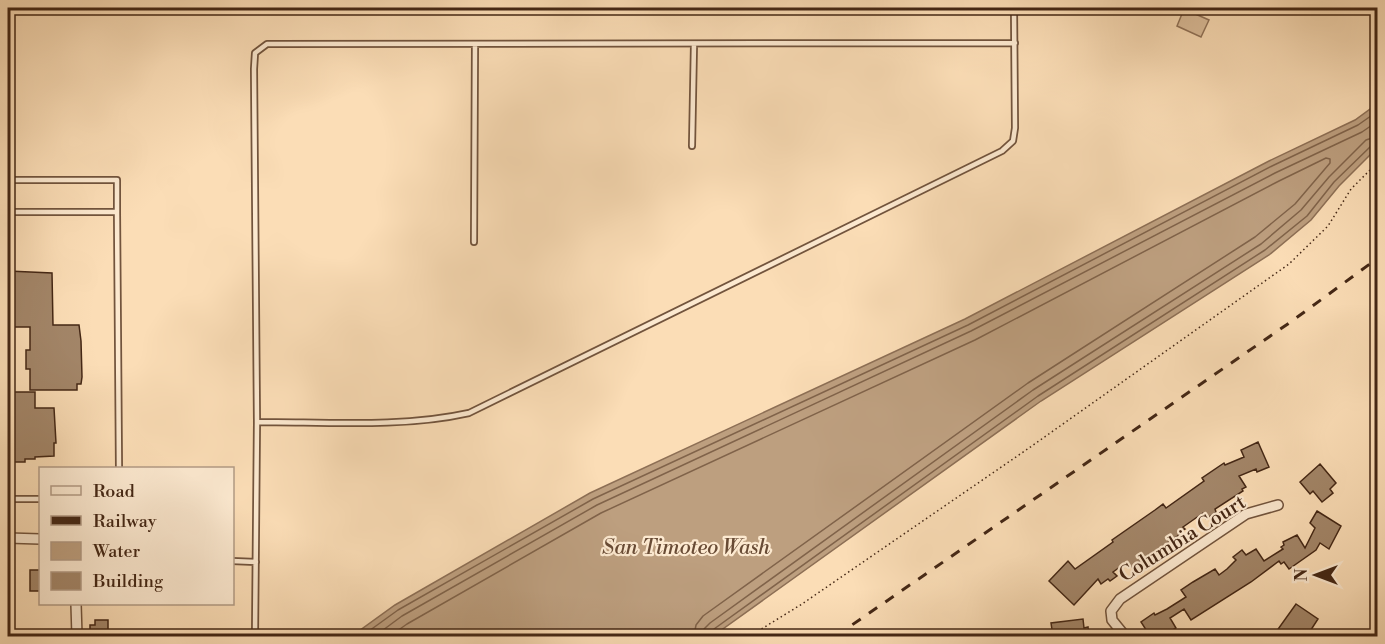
<svg xmlns="http://www.w3.org/2000/svg" width="1385" height="644" font-family="'Libre Bodoni',serif">
<rect width="100%" height="100%" fill="#fbddb6"/>
<filter id="stains"><feTurbulence type="fractalNoise" baseFrequency=".00333" numOctaves="4"/><feColorMatrix values="0 0 0 0 .2 0 0 0 0 .09 0 0 0 0 .02 0 0 0 .5 -.17"/></filter>
<radialGradient id="worn" r=".72"><stop offset=".6" stop-color="#630" stop-opacity="0"/><stop offset="1" stop-color="#630" stop-opacity=".3"/></radialGradient>
<path fill="#dcbe9b" stroke="#907258" stroke-width="1.5" d="M1184 9 1209 20 1201 37 1177 26Z"/>
<path fill="#bd9f7f" stroke="#8d6f55" stroke-width="1.5" d="M1377 104V148L1339 186 1311 220 1269 255 1041 401 713 636H352L395 605 590 493 965 319 1269 161 1355 120Z"/>
<g fill="none" stroke-linecap="round" stroke-linejoin="round">
<path stroke="#80634a" stroke-width="1.5" d="M362 636 398 610 593 499 968 325 1272 166 1358 125 1378 111
M375 636 402 616 597 505 971 331 1275 173 1362 132 1378 121
M390 636 407 624 601 513 975 340 1279 181 1326 158 1330 159V163L1295 204 1255 237 1028 383 703 616 696 625 694 636
M703 636 704 629 710 623 1033 390 1261 244 1301 210 1329 177 1366 140 1378 136
M711 636 714 629 1038 396 1265 250 1307 216 1334 182 1371 146 1378 144"/>
</g>
<path fill="#a38669" stroke="#442715" stroke-width="1.5" d="M8 271 52 273 53 325H79L81 341 82 377 81 384H77V390H30V369H26V350H30V327H8Z
M8 392H35V408H54L56 443H54V456L35 457V459H25V462H8Z
M1258 442 1269 467 1257 472 1256 469 1239 476 1246 487 1242 489 1243 491 1215 509 1216 512 1206 519 1203 513 1183 527 1185 529 1181 531 1182 533 1131 567 1127 562 1113 572 1117 576 1110 581 1108 579 1101 584 1098 579 1074 605 1049 581 1068 561 1075 569 1113 542 1112 540 1155 510 1163 504 1166 508 1204 481 1202 478 1224 463 1225 465 1244 457 1241 450Z
M1320 464 1336 483 1330 489 1333 493 1322 502 1313 491 1310 494 1300 482Z
M1317 511 1341 526 1329 549 1320 543 1316 550 1289 569 1284 562 1281 564 1279 561 1251 582 1191 620 1184 609 1170 618 1176 628 1163 636H1150L1141 622 1154 613 1155 615 1167 609 1186 597 1181 590 1193 582 1215 569 1219 575 1227 569 1236 560 1233 557 1242 550 1246 555 1256 549 1264 561 1283 549 1281 547 1284 545 1283 542 1297 535 1305 548 1315 528 1310 523Z
M30 570H40V591H30Z
M1296 604 1318 619 1307 636H1283L1276 632Z
M1083 619 1084 628 1088 627 1089 636H1053L1051 623Z
M95 620H108V633H90V625H95Z"/>
<g fill="none" stroke-linecap="round" stroke-linejoin="round">
<defs>
<path id="service" d="M692 146 694 44
M8 180H117V212
M8 212H117L119 468
M474 242 475 44
M257 422 254 69 255 53 267 44 1015 43
M8 499H40
M232 561 256 562
M255 635 257 422C326 422 402 428 469 413L1002 151 1013 141 1015 128 1014 8"/>
<path id="minor" d="M8 538 40 539
M76 604 77 636
M1125 636 1112 620 1111 611 1120 599 1246 514 1278 505"/>
</defs>
<use href="#service" stroke="#72543d" stroke-width="8"/>
<use href="#minor" stroke="#72543d" stroke-width="12"/>
<path stroke="#442715" stroke-width="1.5" stroke-dasharray="1.5 3" stroke-linecap="butt" d="M750 636 802 604 1029 448 1289 264 1328 226 1351 189 1378 162"/>
<use href="#service" stroke="#fce9d0" stroke-width="4.5"/>
<use href="#minor" stroke="#fce9d0" stroke-width="9"/>
<path stroke="#442715" stroke-width="3" stroke-dasharray="10 10" stroke-linecap="butt" d="M836 636 1292 321 1378 258"/>
</g>
<g text-anchor="middle" stroke-width="4.5" stroke-linejoin="round" paint-order="stroke">
<g font-size="20" fill="#442715" stroke="#fce9d0">
<text transform="translate(1182 538) rotate(-32)" y="7">Columbia Court</text>
</g>
<g font-size="21" font-style="italic" fill="#684b35" stroke="#fce9d0">
<text x="686" y="554">San Timoteo Wash</text>
</g>
</g>
<rect width="1385" height="644" fill="none" stroke="#fbddb6" stroke-width="30"/>
<rect x="9" y="9" width="1367" height="626" fill="none" stroke="#442715" stroke-width="3"/>
<rect x="15" y="15" width="1355" height="614" fill="none" stroke="#442715" stroke-width="1.5"/>
<rect x="39" y="467" width="195" height="138" fill="#fce9d0" stroke="#b29b85" stroke-width="1.5"/>
<rect x="51" y="486" width="30" height="9" fill="#fce9d0" stroke="#b29b85" stroke-width="1.5"/>
<text x="93" y="497" font-size="18" fill="#442715">Road</text>
<rect x="51" y="516" width="30" height="9" fill="#442715" stroke="#b29b85" stroke-width="1.5"/>
<text x="93" y="527" font-size="18" fill="#442715">Railway</text>
<rect x="51" y="542" width="30" height="18" fill="#bd9f7f" stroke="#b29b85" stroke-width="1.5"/>
<text x="93" y="557" font-size="18" fill="#442715">Water</text>
<rect x="51" y="572" width="30" height="18" fill="#a38669" stroke="#b29b85" stroke-width="1.5"/>
<text x="93" y="587" font-size="18" fill="#442715">Building</text>
<g transform="translate(1316 575) rotate(270)" stroke="#fce9d0" stroke-width="4.5" paint-order="stroke">
<path d="M0-4.5L10 22L0 15L-10 22Z" fill="#442715"/>
<text y="-9" font-size="16" font-weight="bold" text-anchor="middle" fill="#442715">N</text>
</g>
<rect width="100%" height="100%" filter="url(#stains)"/>
<rect width="100%" height="100%" fill="url(#worn)"/>
</svg>
